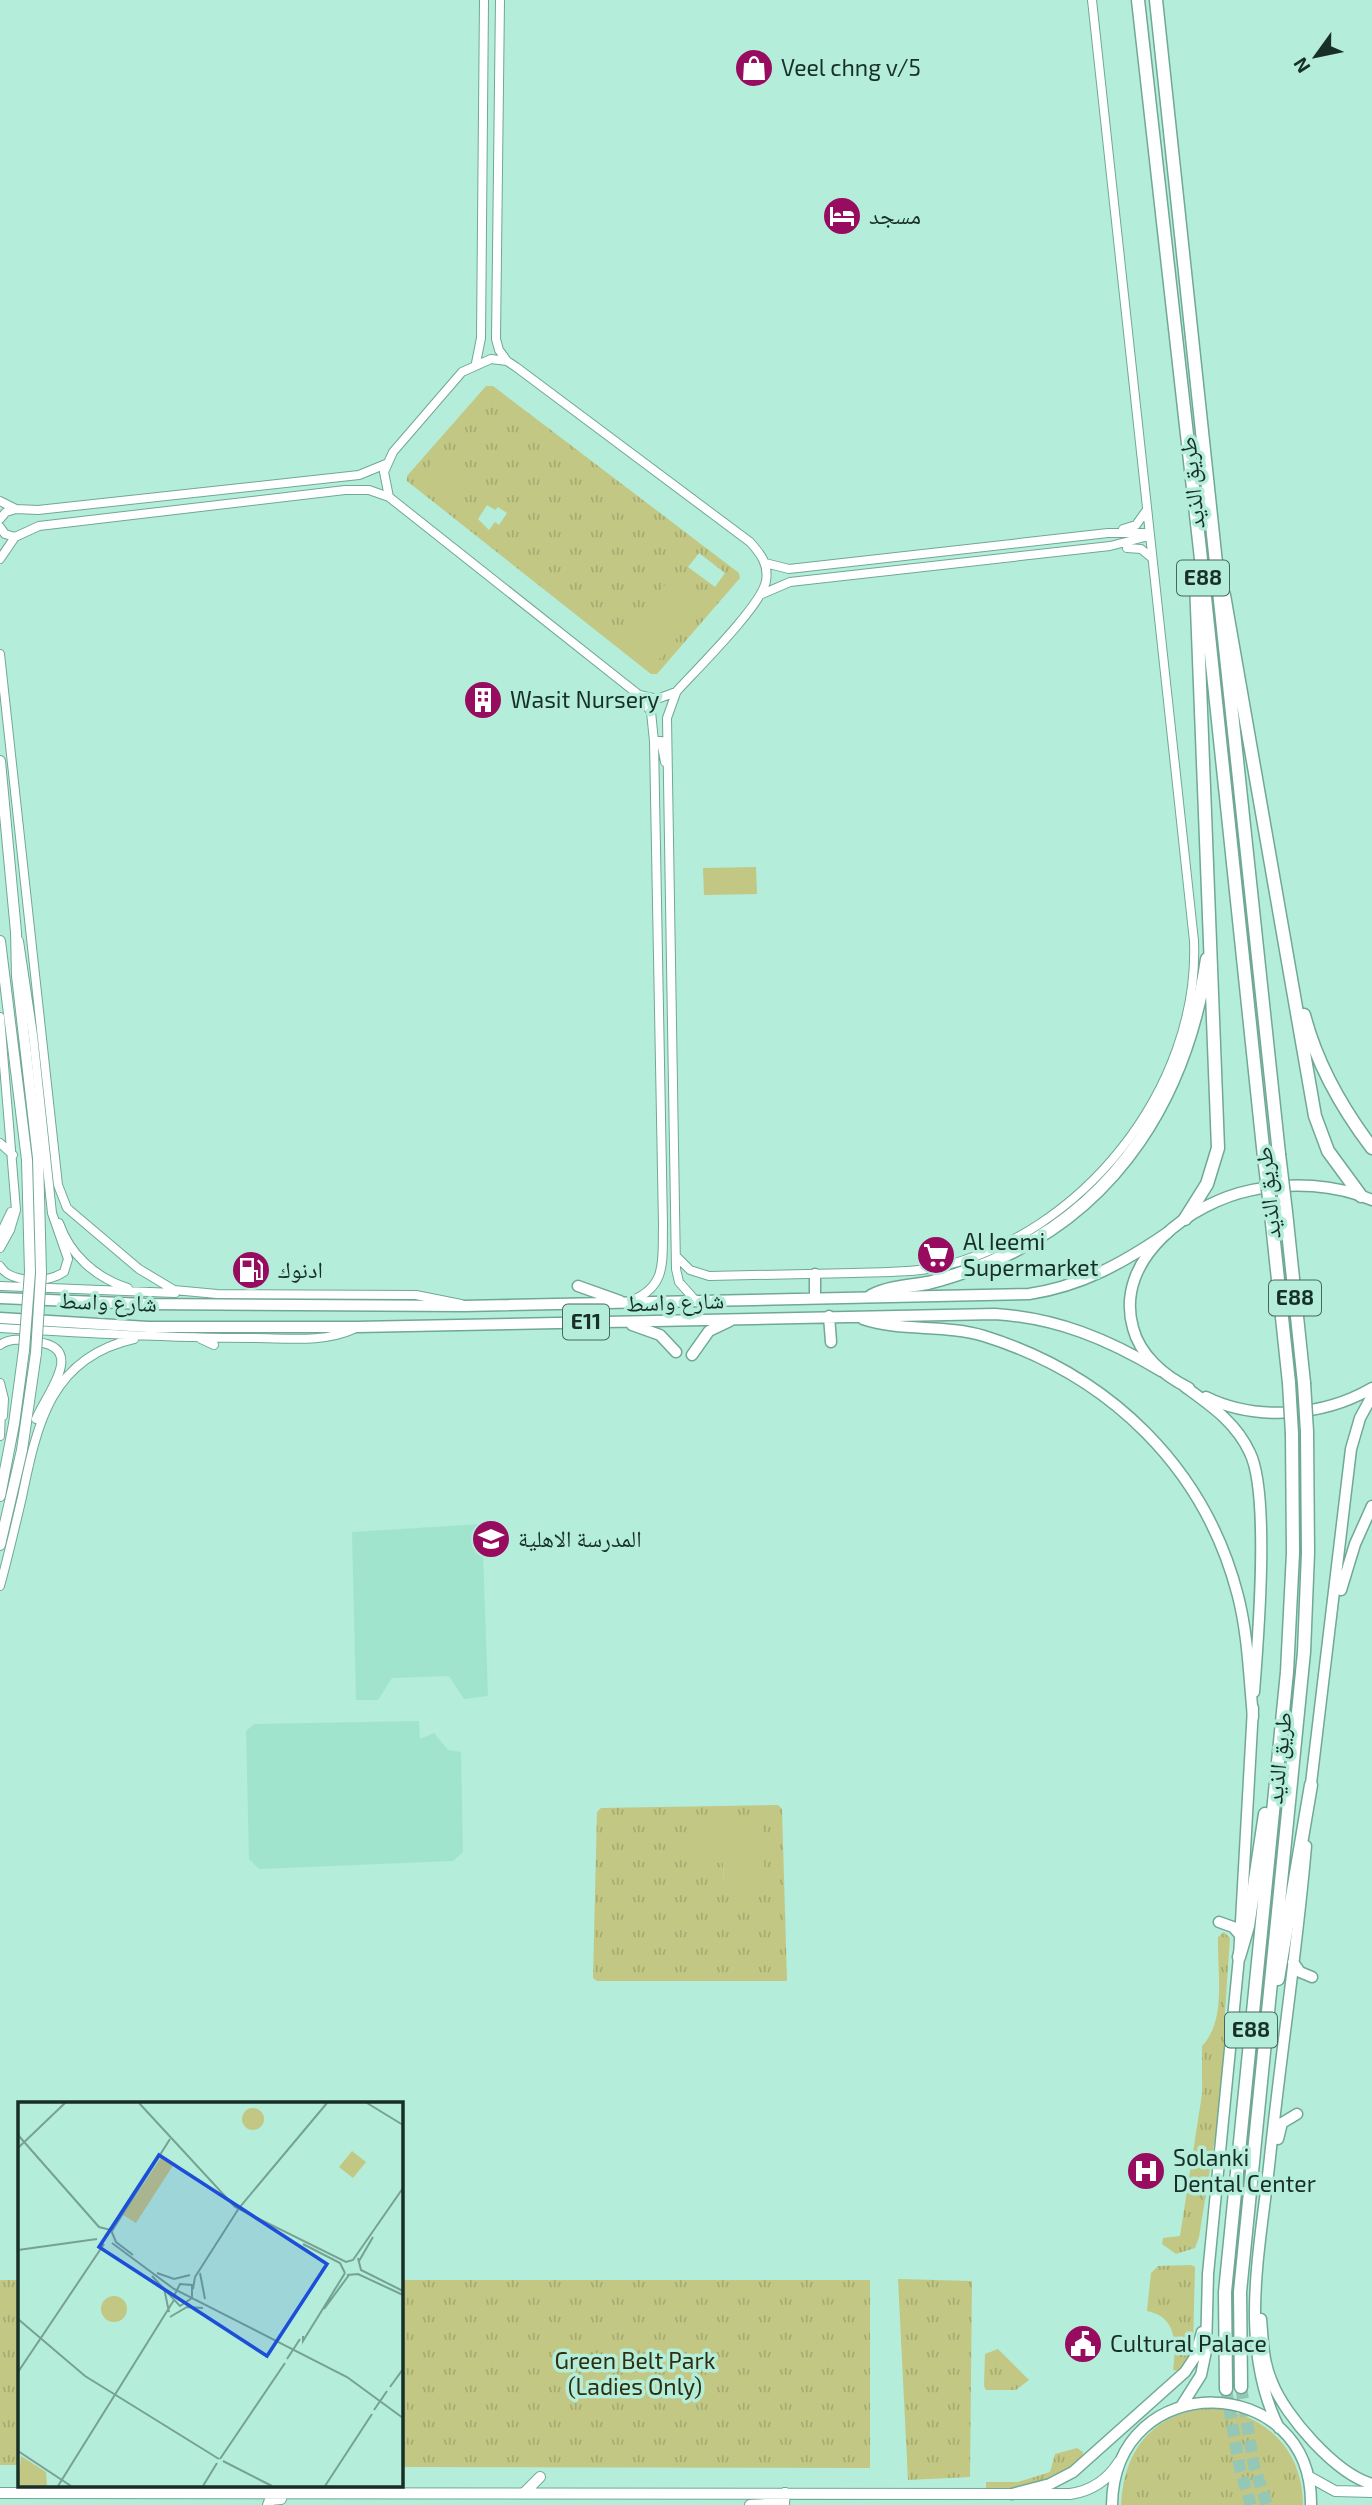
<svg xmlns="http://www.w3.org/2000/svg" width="1372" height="2505" font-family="'Exo 2','Noto Naskh Arabic',sans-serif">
<defs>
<pattern id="grass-tufts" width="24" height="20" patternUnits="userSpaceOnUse" patternTransform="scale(1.75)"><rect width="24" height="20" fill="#c2c783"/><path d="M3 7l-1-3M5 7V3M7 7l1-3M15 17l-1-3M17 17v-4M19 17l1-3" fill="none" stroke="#a6ab71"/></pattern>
</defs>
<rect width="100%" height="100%" fill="#b4edda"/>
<path fill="#a1e4ce" d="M482 1524 488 1696 464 1699 449 1676 392 1678 378 1700H356L352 1532Z
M419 1721 420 1739 434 1733 448 1750 461 1752 463 1852 453 1861 259 1869 249 1859 246 1731 254 1724Z"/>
<path fill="url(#grass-tufts)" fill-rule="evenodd" d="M486 386H493L739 573 740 578 657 674H651L407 481V476ZM487 505 495 510 498 507 507 513 499 525 495 522 489 530 478 519ZM699 553 725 573 715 587 688 567Z
M778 1805 782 1809 787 1981H597L593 1978 597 1812 601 1808ZM723 1862 764 1885H724Z
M1224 1932 1230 1938 1224 2026V2081L1199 2237 1195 2248 1176 2254 1162 2244 1163 2238 1180 2236 1202 2094V2046C1227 2020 1217 1972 1218 1937Z
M1191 2265 1195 2267 1193 2345 1191 2355 1180 2371 1173 2370C1176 2345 1178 2317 1147 2311L1151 2273 1158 2266Z
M898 2279 972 2281 970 2477 908 2480Z
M0 2280H19V2465H0Z
M401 2280H870V2468L401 2467Z
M998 2349 1029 2380 1016 2390H986L984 2386 985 2354Z
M1217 2408C1269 2417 1303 2452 1303 2505H1121C1124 2445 1157 2410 1217 2408Z
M1077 2448 1083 2452 1082 2461C1056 2477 1018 2498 986 2488V2482H1018L1050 2472 1055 2454Z"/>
<path fill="#c2c783" d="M438 455 466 477 449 500 420 478Z
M673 575 706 603 655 664 622 636Z
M756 867 757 894 704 895 703 868Z
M763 1824 765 1885H724L723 1863H696L695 1826Z"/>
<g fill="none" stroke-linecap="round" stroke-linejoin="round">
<path stroke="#95c7b6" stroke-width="12" stroke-dasharray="12 6" stroke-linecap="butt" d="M1241 2387 1254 2466 1267 2505
M1226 2389 1240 2469 1251 2505"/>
<defs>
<path id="tertiary" d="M500 0 496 339 499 350 507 361
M491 359 507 361 516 367 750 542C760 553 769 564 766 581 762 605 696 670 676 692L657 699 639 695 389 497 384 472 393 452 462 372Z
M476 363 481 338 484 0
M0 501 16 509 38 510 359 475 386 464
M0 519 6 512 16 509
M0 527 5 534 15 537
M1123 529 1136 525 1146 511
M1127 548 1141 549 1152 558
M0 559 15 537 39 526 345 490H369L389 497
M765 563 789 569 1108 533H1149
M762 594 790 582 1110 546 1149 536
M0 654 58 1185 67 1208 139 1269 174 1290 217 1294 416 1295 461 1304
M676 693 667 718 676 1269 679 1282 696 1301
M654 741H661L665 762
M0 1017 16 1210 10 1230 0 1248
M0 1143 13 1155
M59 1223C70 1255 96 1278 128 1288
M0 1235 11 1212
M676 1256 690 1270 709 1276C757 1275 805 1274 853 1273 881 1272 910 1273 938 1267 1081 1237 1200 1088 1194 941L1092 0
M0 1266C11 1284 48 1283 64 1272L68 1259 52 1213 33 1035 19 941
M0 1286 175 1293
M633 1300C668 1285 662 1259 663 1225L654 741 651 712 641 698
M0 1328C84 1333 169 1338 253 1338 286 1338 324 1343 354 1329
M201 1339 214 1345
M0 1345C11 1337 25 1340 37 1342 87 1348 46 1394 36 1419
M0 1383 4 1399 3 1416
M0 1436 1 1411
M0 1586C8 1557 15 1527 22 1497 37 1424 51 1357 134 1339"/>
<path id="secondary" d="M0 761 16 932 17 976 38 1158 41 1273
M0 941 27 1160 30 1272
M0 1496 14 1424 24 1350
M0 1545 22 1450 36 1353
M1308 2476 1335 2491 1372 2492
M0 2493 1070 2494C1091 2491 1107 2481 1119 2462
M524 2493 540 2477
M268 2505 270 2500 281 2499
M750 2505 784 2503 785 2493"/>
<path id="primary" d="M1184 1386C1210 1405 1236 1422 1250 1453 1270 1494 1258 1641 1254 1692
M1189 1388C1164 1376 1140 1355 1133 1328 1113 1258 1192 1202 1252 1190 1291 1182 1335 1184 1372 1200
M1206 1397C1257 1422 1324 1416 1372 1388
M1341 1590 1355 1544 1372 1506
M1310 1792 1351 1449 1360 1418 1372 1396
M1219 1922 1233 1927 1240 1935
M1293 1962 1300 1972 1312 1977
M1278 2139 1282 2123 1297 2114
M1261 2319C1263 2341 1263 2362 1272 2382 1285 2416 1336 2474 1372 2484
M1182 2405 1201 2375 1206 2351 1208 2274 1239 1957 1253 1708
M1279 2428C1237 2344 1261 2246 1270 2157 1281 2053 1297 1950 1306 1846
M1012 2494 1050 2484 1073 2472 1185 2372 1195 2357 1202 2332
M1112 2505C1114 2366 1313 2371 1311 2505"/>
<path id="trunk" d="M815 1274V1297
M578 1286 620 1301
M0 1298 145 1304 464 1306 1029 1294C1082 1286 1123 1263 1167 1233
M829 1316 831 1342
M0 1318 148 1327H357L995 1314C1057 1318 1108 1339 1161 1371
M863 1319C901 1332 945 1324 984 1336 1109 1375 1205 1467 1238 1596 1248 1635 1249 1676 1253 1717
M632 1325 660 1335 676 1352
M692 1355 709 1331 730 1321"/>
<path id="motorway" d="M1138 0 1200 550 1264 1157
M1156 0 1279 1154
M1224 595 1315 1116 1328 1151 1361 1196
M1304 1015C1317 1065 1341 1107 1372 1148
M1286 1212 1304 1383
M1271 1214 1289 1383
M1185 1219 1207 1184 1218 1148 1196 582
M871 1296C889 1287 909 1286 928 1283 948 1278 968 1271 988 1263 1119 1209 1187 1094 1207 959
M1239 1957 1248 1926 1265 1814
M1278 1979 1311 1785
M1241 2387 1240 2292 1304 1652 1308 1553 1307 1432
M1226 2389 1225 2292 1287 1672 1293 1553 1292 1434"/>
</defs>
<use href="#tertiary" stroke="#70a896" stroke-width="10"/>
<use href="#secondary" stroke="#70a896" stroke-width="12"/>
<use href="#primary" stroke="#70a896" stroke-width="13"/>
<use href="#trunk" stroke="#70a896" stroke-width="13"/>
<use href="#motorway" stroke="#70a896" stroke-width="15"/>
<use href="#tertiary" stroke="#fff" stroke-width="8"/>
<use href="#secondary" stroke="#fff" stroke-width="10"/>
<use href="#primary" stroke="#fff" stroke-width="10"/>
<use href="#trunk" stroke="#fff" stroke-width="10"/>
<use href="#motorway" stroke="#fff" stroke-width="12"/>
<defs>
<path id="secondary-bridge" d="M24 1350 30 1272
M36 1353 41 1273"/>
<path id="motorway-bridge" d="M1279 1154 1286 1212
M1264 1157 1271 1214
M1289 1383 1292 1434
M1304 1383 1307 1432"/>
</defs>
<use href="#secondary-bridge" stroke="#70a896" stroke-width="12" stroke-linecap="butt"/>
<use href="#motorway-bridge" stroke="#70a896" stroke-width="15" stroke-linecap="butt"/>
<use href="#secondary-bridge" stroke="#fff" stroke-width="10"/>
<use href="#motorway-bridge" stroke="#fff" stroke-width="12"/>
</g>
<defs>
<symbol id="shop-disc" viewBox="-11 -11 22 22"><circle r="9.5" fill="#980c60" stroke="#b4edda"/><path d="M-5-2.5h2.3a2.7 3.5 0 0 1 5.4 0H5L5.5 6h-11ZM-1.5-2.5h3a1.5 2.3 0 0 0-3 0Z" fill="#fff"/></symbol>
<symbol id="hotel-disc" viewBox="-11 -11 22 22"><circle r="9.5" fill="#980c60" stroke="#b4edda"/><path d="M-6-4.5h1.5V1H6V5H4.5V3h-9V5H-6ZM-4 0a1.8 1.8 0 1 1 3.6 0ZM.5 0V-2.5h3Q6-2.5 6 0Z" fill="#fff"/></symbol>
<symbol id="building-disc" viewBox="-11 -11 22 22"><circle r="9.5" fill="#980c60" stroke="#b4edda"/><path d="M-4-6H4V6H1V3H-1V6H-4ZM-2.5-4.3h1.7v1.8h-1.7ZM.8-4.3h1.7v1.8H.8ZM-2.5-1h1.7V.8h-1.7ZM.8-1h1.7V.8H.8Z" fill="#fff"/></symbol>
<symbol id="supermarket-disc" viewBox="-11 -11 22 22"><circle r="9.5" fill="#980c60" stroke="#b4edda"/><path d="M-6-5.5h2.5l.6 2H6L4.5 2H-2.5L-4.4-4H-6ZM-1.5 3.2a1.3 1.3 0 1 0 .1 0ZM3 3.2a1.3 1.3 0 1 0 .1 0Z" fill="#fff"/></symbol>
<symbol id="fuel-disc" viewBox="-11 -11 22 22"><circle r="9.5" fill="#980c60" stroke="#b4edda"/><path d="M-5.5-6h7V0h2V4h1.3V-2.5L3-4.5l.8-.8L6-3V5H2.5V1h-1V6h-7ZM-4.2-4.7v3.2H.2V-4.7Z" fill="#fff"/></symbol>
<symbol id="school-disc" viewBox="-11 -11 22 22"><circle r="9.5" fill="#980c60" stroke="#b4edda"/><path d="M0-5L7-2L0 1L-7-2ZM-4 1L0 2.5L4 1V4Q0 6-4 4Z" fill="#fff"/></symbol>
<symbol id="hospital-disc" viewBox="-11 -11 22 22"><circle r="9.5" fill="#980c60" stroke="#b4edda"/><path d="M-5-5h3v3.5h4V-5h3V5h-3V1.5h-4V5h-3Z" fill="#fff"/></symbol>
<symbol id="civic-disc" viewBox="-11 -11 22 22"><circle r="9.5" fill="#980c60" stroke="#b4edda"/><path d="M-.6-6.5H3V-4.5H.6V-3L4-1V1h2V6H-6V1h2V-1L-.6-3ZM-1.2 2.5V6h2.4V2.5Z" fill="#fff"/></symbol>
</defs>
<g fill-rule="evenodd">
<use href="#shop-disc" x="732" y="46" width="44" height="44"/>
<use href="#hotel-disc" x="820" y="194" width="44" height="44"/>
<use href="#building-disc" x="461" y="678" width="44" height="44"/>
<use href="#supermarket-disc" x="914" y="1233" width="44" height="44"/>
<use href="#fuel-disc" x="229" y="1248" width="44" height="44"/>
<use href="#school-disc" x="469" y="1517" width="44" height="44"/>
<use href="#hospital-disc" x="1124" y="2149" width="44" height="44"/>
<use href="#civic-disc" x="1061" y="2322" width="44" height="44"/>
</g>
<g text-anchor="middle" stroke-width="7" stroke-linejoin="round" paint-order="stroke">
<g fill="#b4edda" stroke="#47685d" stroke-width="2">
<rect x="1177" y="560.5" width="52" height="35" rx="5"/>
<rect x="1269" y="1280.5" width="52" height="35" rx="5"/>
<rect x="563" y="1304.5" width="46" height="35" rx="5"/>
<rect x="1225" y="2012.5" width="52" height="35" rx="5"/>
</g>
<g font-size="21" font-weight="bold" fill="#182f28">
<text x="1203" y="585">E88</text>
<text x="1295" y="1305">E88</text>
<text x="586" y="1329">E11</text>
<text x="1251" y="2037">E88</text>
</g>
<g font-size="23" fill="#182f28" stroke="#b4edda" text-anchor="start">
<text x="781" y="76">Veel chng v/5</text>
<text x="869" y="224">مسجد</text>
<text x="510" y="708">Wasit Nursery</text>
<text x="963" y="1250">Al Ieemi<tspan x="963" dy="26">Supermarket</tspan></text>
<text x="278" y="1278">ادنوك</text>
<text x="518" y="1547">المدرسة الاهلية</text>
<text x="1173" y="2166">Solanki<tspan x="1173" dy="26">Dental Center</tspan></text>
<text x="1110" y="2352">Cultural Palace</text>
</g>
<g font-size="23" fill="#182f28" stroke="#b4edda">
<text transform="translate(1192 483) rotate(-96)" y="8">طريق الذيد</text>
<text transform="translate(1268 1193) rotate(-96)" y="8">طريق الذيد</text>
<text transform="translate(108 1302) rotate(2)" y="8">شارع واسط</text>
<text transform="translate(675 1302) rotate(-2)" y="8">شارع واسط</text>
<text transform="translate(1279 1758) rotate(-84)" y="8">طريق الذيد</text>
</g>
<g font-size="23" fill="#2d2f0e" stroke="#b4edda">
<text x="635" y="2369">Green Belt Park<tspan x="635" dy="26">(Ladies Only)</tspan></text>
</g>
</g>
<g transform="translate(18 2102)">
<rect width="385" height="385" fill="#b4edda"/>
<path d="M224 17a11 11 0 1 1 22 0a11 11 0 1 1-22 0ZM334 49 348 60 335 76 321 65ZM144 54 156 62 118 121 105 113Z" fill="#c2c783"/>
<path d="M83 207a13 13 0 1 1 26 0a13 13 0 1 1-26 0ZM3 354 28 370 29 384H0Z" fill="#c2c783"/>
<path fill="none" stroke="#76a193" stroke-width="2" d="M121 1 217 105 328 160 335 158 385 86M349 1 385 23M0 33 81 125 93 128 98 140 115 153M0 46 47 1M94 129 152 37M94 141 156 187 329 275 385 316M285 142 322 161 327 171M0 148 79 137M340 156 343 168 385 189M341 159 355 135M139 171 156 177 172 173M182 171 187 197M329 173 340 172 385 193M134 174 162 204 174 196V183L162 182 156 194M146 186 151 210M175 187 177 175 221 106 309 1M306 207 331 173M152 215 169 205 185 206M0 217 67 274 201 357M285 234V239L327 171M269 257 282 237M0 270 86 142M372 285 385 267M356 308 369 289M0 349 53 384M202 357 267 261M205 359 254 384M40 384 156 198M185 384 199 361M307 384 354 312"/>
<path fill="#1d4ed8" fill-opacity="0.15" stroke="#1d4ed8" stroke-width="3.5" d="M141 53 309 162 249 254 81 145Z"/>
<rect width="385" height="385" fill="none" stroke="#182f28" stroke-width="3.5"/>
</g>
<g transform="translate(1316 56) rotate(237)" stroke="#b4edda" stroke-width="5" paint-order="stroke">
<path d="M0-5L12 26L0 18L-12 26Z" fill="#182f28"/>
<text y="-10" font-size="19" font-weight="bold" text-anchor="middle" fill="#182f28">N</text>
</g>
</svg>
